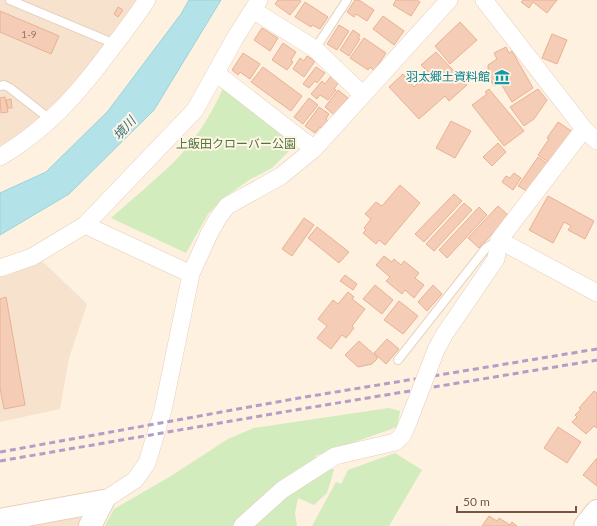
<svg xmlns="http://www.w3.org/2000/svg" width="597" height="526" font-family="Lato,'Noto Sans JP',sans-serif">
<rect width="100%" height="100%" fill="#fef1df"/>
<path fill="#f6e2cd" d="M0 0H136L100 54 58 107 0 149Z
M42 261 87 304 69 358 60 409 0 422V277L9 275Z
M74 515 80 518 83 526H12Z"/>
<path fill="#d2ecbd" d="M224 86 299 141 272 168 249 180 221 200 208 214 186 253 111 218C131 200 153 182 173 163 195 141 212 114 224 86Z
M389 408 400 411 397 427 315 456 334 470 327 493 314 505 298 498 295 513 297 526H105L114 509 171 476 228 439 254 428Z
M395 453 422 470 389 526H312L336 482 341 484 348 470Z"/>
<path fill="#b3e3e8" stroke="#98d3db" d="M189 0H221L154 110 69 194 0 235V193L46 172 108 111 181 14Z"/>
<path fill="#f5ccb5" stroke="#e9b194" d="M278 0H299L301 1 290 15 275 4Z
M355 0H359L374 10 367 21 356 14 354 17 347 12Z
M396 0H417L420 2 411 16 393 5Z
M523 0H557L547 13 533 2 529 8 521 2Z
M305 2 328 17 320 29 312 25 311 27 295 17Z
M118 7 123 10 118 17 114 14Z
M0 11 59 36 51 54 0 32Z
M383 16 404 31 394 45 373 29Z
M460 22 477 40 450 64 435 46Z
M339 25 349 31 337 50 327 44Z
M262 28 278 38 270 51 254 40Z
M353 30 360 35 358 38 360 39 349 56 340 50Z
M552 34 567 40 557 64 542 58Z
M364 38 386 53 374 71 370 67 368 70 350 58Z
M283 43 296 52 291 60 293 62 287 70 272 60Z
M506 47 509 53 512 51 533 88 512 102 500 82 494 86 488 76V65L497 59 494 53Z
M436 52 467 85 449 101 445 96 419 119 389 87 403 74 414 87 429 73 421 65Z
M243 53 260 64 250 79 240 72 238 75 232 70Z
M307 56 315 61 304 77 293 69 300 58 304 61Z
M263 67 302 96 291 111 251 82Z
M316 67 325 73 317 83 315 81 309 88 303 84Z
M331 76 339 82 334 89 336 90 328 100 320 95 317 99 311 94 322 81 325 84Z
M489 89 524 131 504 146 472 105 487 94 485 92Z
M538 89 547 100 534 119 524 126 510 107Z
M338 90 348 98 334 115 325 107Z
M5 97 8 112 1 113 0 98Z
M309 98 318 105 303 124 294 117Z
M11 99 12 108H8L6 100Z
M319 107 329 114 326 119 328 121 322 128 320 127 315 133 305 126Z
M451 121 471 131 455 158 436 148Z
M558 122 573 132 551 164 538 155 549 139 547 138Z
M498 143 506 152 492 166 483 157Z
M538 157 549 165 530 193 518 186Z
M514 173 521 178 513 190 502 182 506 176 510 178Z
M400 185 420 203 385 245 379 240 376 244 363 233 366 230 364 228 371 219 365 214 376 202 382 206Z
M454 194 462 201 424 242 415 234Z
M548 196 594 221 585 239 568 230 571 226 564 222 553 243 529 230Z
M464 203 472 210 434 251 426 244Z
M498 206 509 216 479 248 468 238Z
M479 207 487 215 447 258 439 250Z
M304 218 314 225 292 256 282 249Z
M317 227 349 252 339 263 308 238Z
M384 256 392 262 394 259 401 265 404 261 419 273 415 278 424 285 414 298 405 290 402 294 386 281 390 277 376 265Z
M345 275 357 284 353 290 340 281Z
M375 285 393 300 382 314 363 299Z
M433 285 442 294 427 311 418 302Z
M348 292 354 297 352 299 365 309 352 326 354 328 346 338 342 335 331 349 317 338 327 326 318 319 333 300 338 304Z
M6 297 25 405 4 409 0 388V299Z
M399 301 418 316 403 334 384 320Z
M387 339 399 349 386 364 374 353Z
M359 341 378 358 372 364 358 367 345 355Z
M594 391 597 393V428L594 426 586 434 572 422 577 417 575 415 581 409 579 408Z
M558 427 581 442 567 463 544 448Z
M597 458V486L583 475Z
M489 516 497 521 499 518 510 525 512 522 517 526H482Z"/>
<g fill="none" stroke-linecap="round" stroke-linejoin="round">
<defs>
<path id="lane" d="M10 0 115 44
M315 49 347 0
M0 86 4 85 10 88 51 120
M398 360 486 248 499 240"/>
<path id="street" d="M484 0 584 129 597 141
M253 10 315 49 363 95
M216 73 314 149
M0 157C47 129 77 95 109 52 122 35 135 18 147 0
M85 225 191 274
M499 240 597 293
M0 268 32 257 85 225 195 110 235 38 259 0
M436 350 444 335 496 259 499 240 584 129
M103 501 135 480 147 463 163 410 191 274 209 234 218 218 227 206 281 176 314 149 449 0
M242 526 282 490 335 456 395 442 402 436 409 420"/>
<path id="secondary" d="M0 520 103 501 90 526
M585 526 597 511"/>
</defs>
<use href="#lane" stroke="#e4cebe" stroke-width="10"/>
<use href="#street" stroke="#e4cebe" stroke-width="18"/>
<use href="#secondary" stroke="#eacfba" stroke-width="24"/>
<use href="#lane" stroke="#fff" stroke-width="8"/>
<use href="#street" stroke="#fff" stroke-width="17"/>
<use href="#secondary" stroke="#fff" stroke-width="22"/>
<path stroke="#b39ec7" stroke-width="3" stroke-dasharray="6 4" stroke-linecap="butt" d="M0 452 299 398 597 349
M0 461 301 409 597 360"/>
<defs>
<path id="street-bridge" d="M409 420 436 350"/>
</defs>
<use href="#street-bridge" stroke="#e4cebe" stroke-width="18" stroke-linecap="butt"/>
<use href="#street-bridge" stroke="#fff" stroke-width="17"/>
</g>
<defs>
<symbol id="museum-bare" viewBox="-9 -9 18 18"><path d="M0-6L6-3V-2H-6V-3ZM-5-1h2V3h-2ZM-1-1h2V3h-2ZM3-1h2V3H3ZM-6 4H6V6H-6Z" fill="#0f9aa8" stroke="#fff5e7" stroke-width="2.5" paint-order="stroke"/></symbol>
</defs>
<g fill-rule="evenodd">
<use href="#museum-bare" x="491" y="66" width="22" height="22"/>
</g>
<g text-anchor="middle" stroke-width="4" stroke-linejoin="round" paint-order="stroke">
<g font-size="10" fill="#967361">
<text x="29" y="38">1-9</text>
</g>
<g font-size="12" fill="#0d838f" stroke="#fff5e7" text-anchor="end">
<text x="490" y="81">羽太郷土資料館</text>
</g>
<g font-size="12" fill="#4e773a" stroke="#fff5e7">
<text x="236" y="148">上飯田クローバー公園</text>
</g>
<g font-size="13" font-style="italic" fill="#38747d" stroke="#fff5e7">
<text transform="translate(124 128) rotate(-48)" y="5">境川</text>
</g>
</g>
<path d="M457 506v6h119v-6" fill="none" stroke="#765545" stroke-width="2"/>
<text x="463" y="506" font-size="12" fill="#765545" stroke="#fff5e7" stroke-width="3" paint-order="stroke">50 m</text>
</svg>
